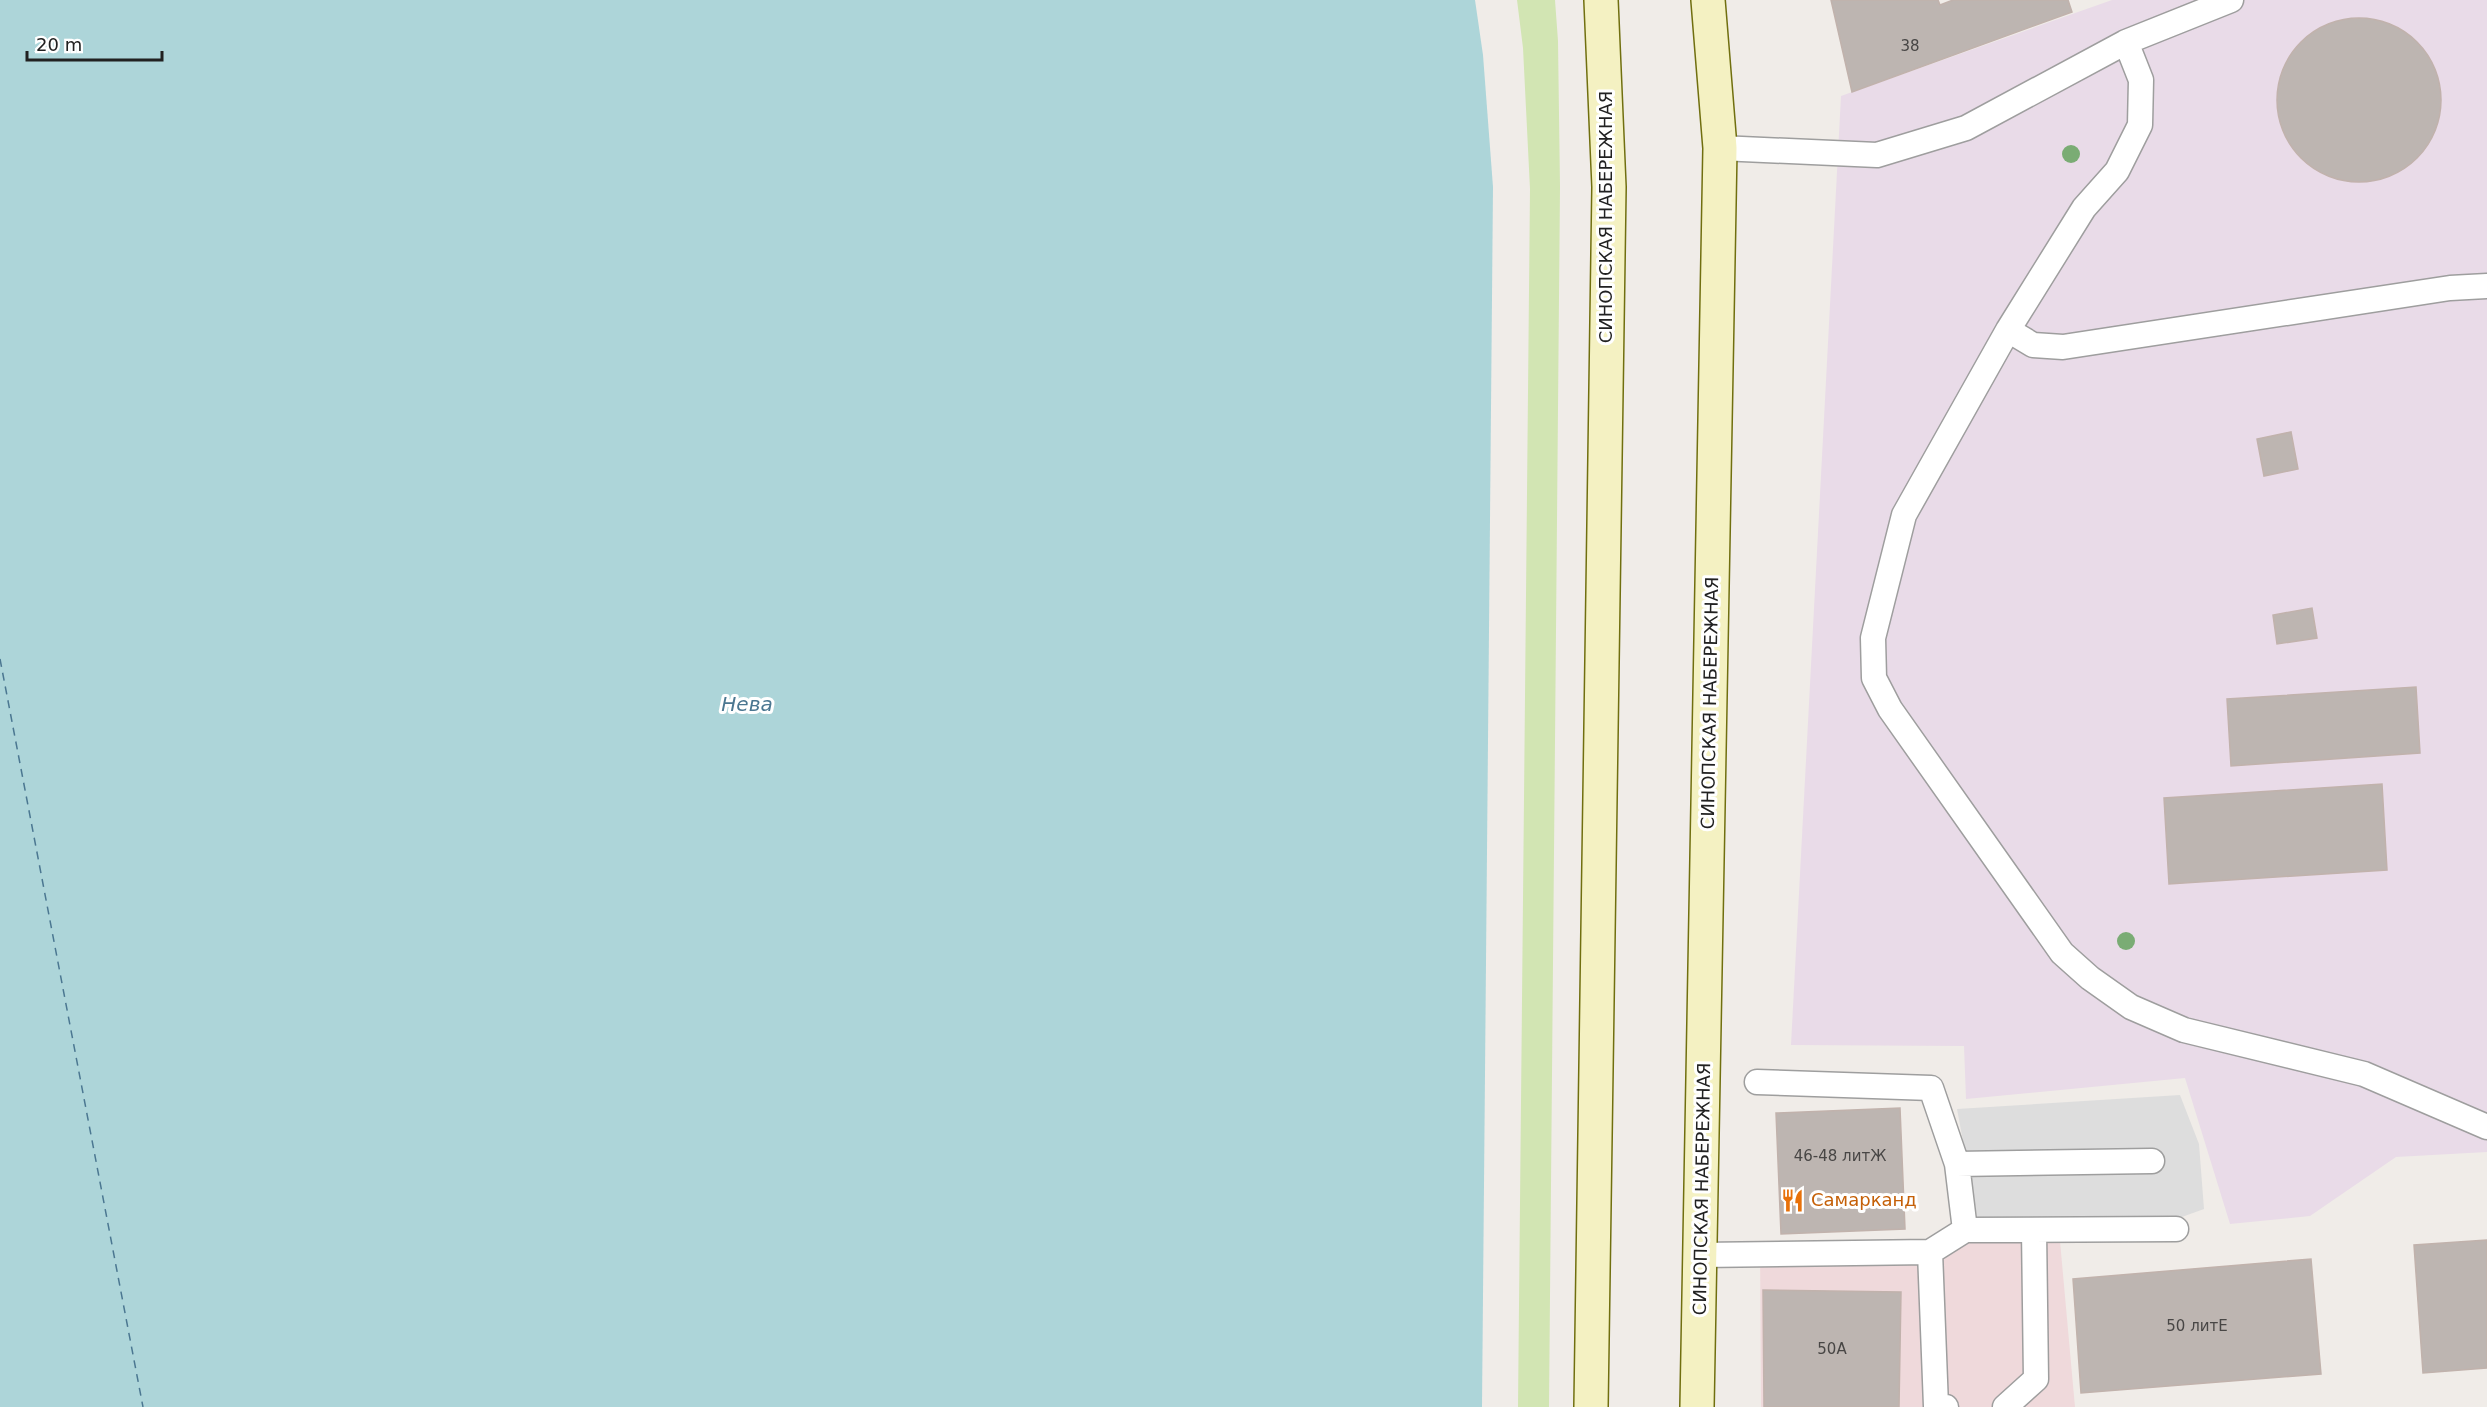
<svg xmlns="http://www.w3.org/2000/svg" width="2487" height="1407" font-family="'DejaVu Sans',sans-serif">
<rect width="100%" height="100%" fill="#f0ece8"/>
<path fill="#efd9db" d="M2060 1241 2075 1407H1761L1760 1244Z"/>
<path fill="#e9dbe8" d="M2112 0H2487V1152L2396 1157 2310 1216 2230 1224 2185 1078 1966 1099 1964 1046 1791 1045 1841 96Z"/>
<path fill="#d2e5b3" d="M1517 0H1555L1558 41 1560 187 1549 1407H1518L1530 189 1523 48Z"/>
<path fill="#ddd" d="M2180 1095 2199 1144 2204 1209 2168 1222 1978 1221 1957 1109Z"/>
<path fill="#add5d9" d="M0 0H1475L1483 55 1493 187 1482 1407H0Z"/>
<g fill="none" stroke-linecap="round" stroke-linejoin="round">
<path stroke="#4b7791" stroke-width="1.5" stroke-dasharray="8 6" stroke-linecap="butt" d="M0 659 143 1407"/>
</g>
<path fill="#bdb5b1" stroke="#c1b2ac" stroke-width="1.5" d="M1831 0H1938L1940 5 1953 0H2068L2072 12 1852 92Z
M2277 100a82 82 0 1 1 164 0a82 82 0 1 1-164 0Z
M2291 432 2298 469 2264 476 2257 439Z
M2312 608 2317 638 2277 644 2273 615Z
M2416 687 2420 753 2231 766 2227 699Z
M2382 784 2387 870 2169 884 2164 798Z
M1900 1108 1905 1229 1781 1234 1776 1113Z
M2487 1240V1368L2423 1373 2414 1245Z
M2311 1259 2321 1374 2081 1393 2073 1279Z
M1763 1290 1901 1292 1899 1407H1764Z"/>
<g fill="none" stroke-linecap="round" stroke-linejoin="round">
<defs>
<path id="lane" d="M2126 42 2141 80 2140 125 2117 171 2084 208 2008 330 1904 515 1873 638 1874 678 1890 709 2062 953 2090 978 2131 1007 2184 1030 2364 1074 2487 1127
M1720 148 1877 155 1966 128 2126 42 2231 0
M2008 330 2033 345 2063 347 2450 288 2487 286
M1757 1082 1931 1088 1957 1164
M1965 1230 2176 1229
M1930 1252 1936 1406 1946 1407
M1701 1255 1930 1252 1965 1230 1957 1164 2152 1161
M2005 1407 2036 1379 2034 1230"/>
<path id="secondary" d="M1591 1407 1609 187 1601 0
M1697 1407 1720 148 1708 0"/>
</defs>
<use href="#lane" stroke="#9e9e9e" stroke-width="27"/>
<use href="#secondary" stroke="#706f0f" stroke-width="36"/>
<use href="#lane" stroke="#fff" stroke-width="24"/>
<use href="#secondary" stroke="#f4f1c2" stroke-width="33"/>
</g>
<g fill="#7aac74">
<circle cx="2071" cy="154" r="9"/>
<circle cx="2126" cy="941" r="9"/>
</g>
<defs>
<symbol id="restaurant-bare" viewBox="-9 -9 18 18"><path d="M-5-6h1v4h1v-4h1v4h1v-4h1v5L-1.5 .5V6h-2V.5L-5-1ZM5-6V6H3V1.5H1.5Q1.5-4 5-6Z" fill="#e8710a" stroke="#fff" stroke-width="2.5" paint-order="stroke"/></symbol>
</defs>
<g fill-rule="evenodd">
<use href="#restaurant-bare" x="1776" y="1184" width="33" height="33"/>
</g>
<g text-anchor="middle" stroke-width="6" stroke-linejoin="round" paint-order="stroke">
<g font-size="15" fill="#484645">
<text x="1910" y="51">38</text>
<text x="1840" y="1161">46-48 литЖ</text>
<text x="2197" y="1331">50 литЕ</text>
<text x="1832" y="1354">50А</text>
</g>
<g font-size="18" fill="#212121" stroke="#fff">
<text transform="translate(1606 217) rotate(-90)" y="6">СИНОПСКАЯ НАБЕРЕЖНАЯ</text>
<text transform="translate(1710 703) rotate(-89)" y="6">СИНОПСКАЯ НАБЕРЕЖНАЯ</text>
<text transform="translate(1702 1189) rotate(-89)" y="6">СИНОПСКАЯ НАБЕРЕЖНАЯ</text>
</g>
<g font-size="18" fill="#c56008" stroke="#fff" text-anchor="start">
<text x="1811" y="1206">Самарканд</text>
</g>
<g font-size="20" font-style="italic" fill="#4b7791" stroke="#fff">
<text x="747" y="711">Нева</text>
</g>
</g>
<path d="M27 51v9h135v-9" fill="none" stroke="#212121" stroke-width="3"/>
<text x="36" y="51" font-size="18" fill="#212121" stroke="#ffffff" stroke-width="4.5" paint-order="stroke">20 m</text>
</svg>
